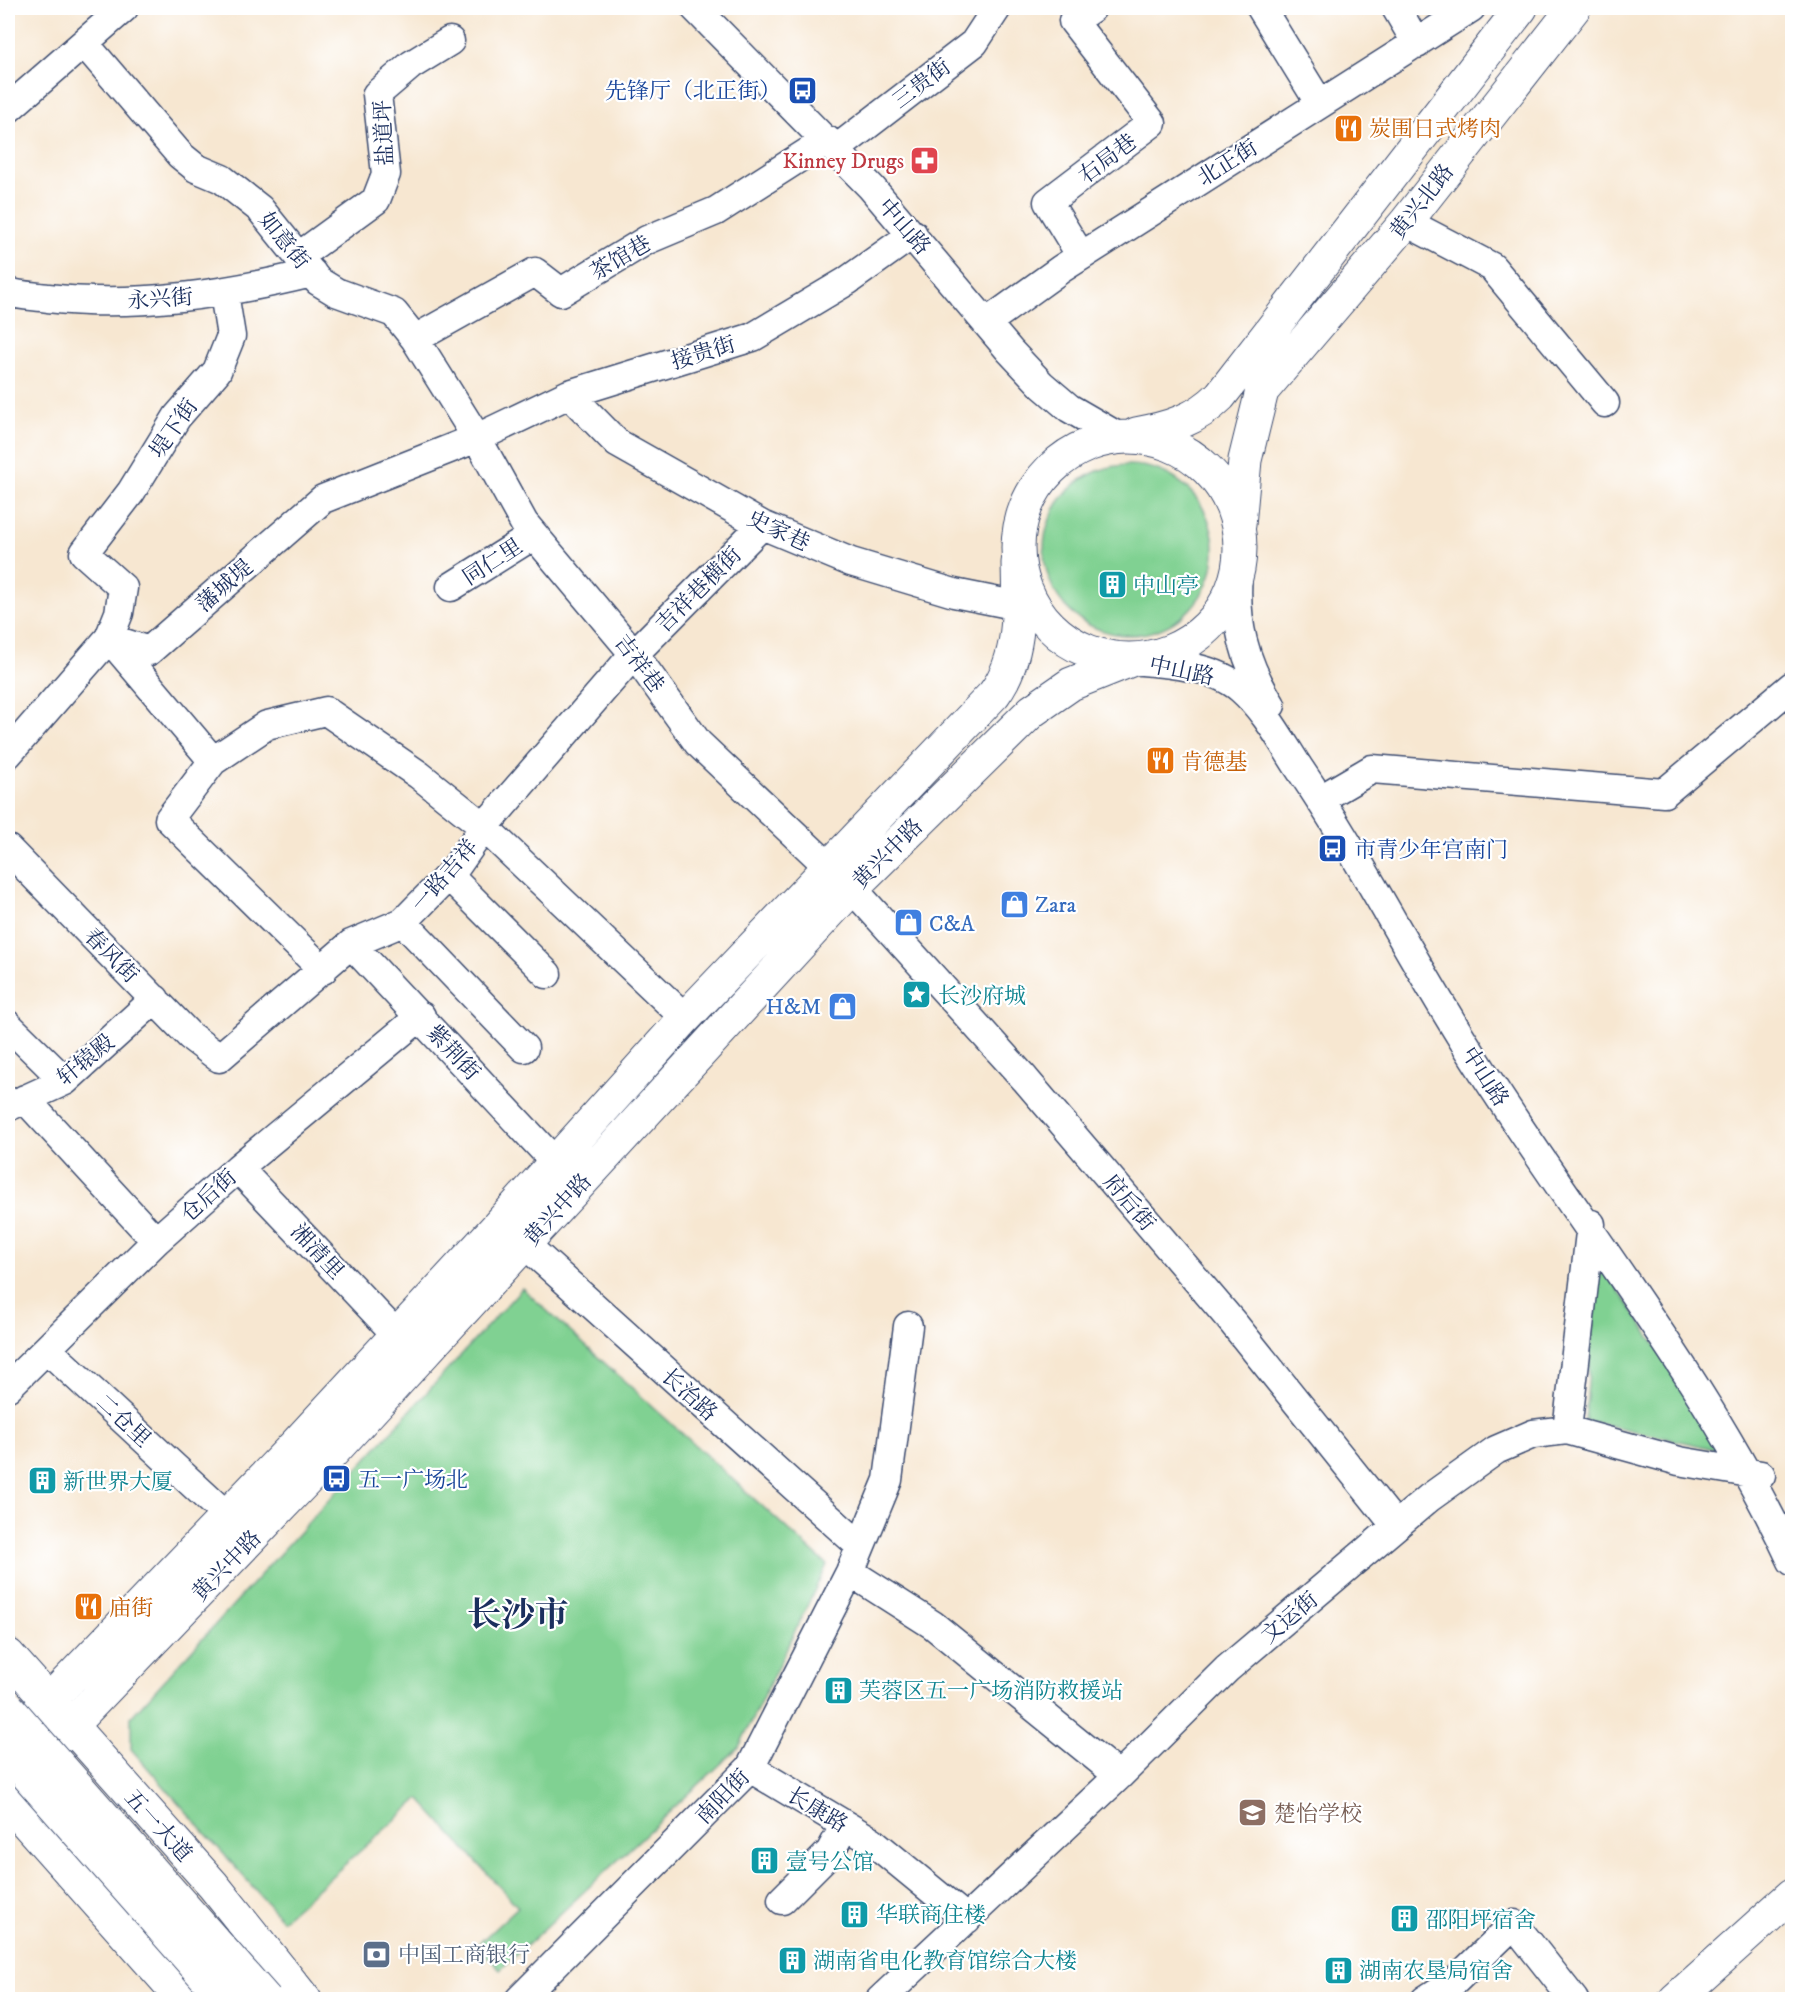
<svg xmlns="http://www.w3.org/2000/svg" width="1800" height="2007" font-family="'IM FELL DW Pica','Noto Serif SC',serif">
<rect width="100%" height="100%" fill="#fff"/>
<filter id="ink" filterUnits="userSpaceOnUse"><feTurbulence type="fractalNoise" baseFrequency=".0167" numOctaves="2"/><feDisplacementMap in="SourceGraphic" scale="12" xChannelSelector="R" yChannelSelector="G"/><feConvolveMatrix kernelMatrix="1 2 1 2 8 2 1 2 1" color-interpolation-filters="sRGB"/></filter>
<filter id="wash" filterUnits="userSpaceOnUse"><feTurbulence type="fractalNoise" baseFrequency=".008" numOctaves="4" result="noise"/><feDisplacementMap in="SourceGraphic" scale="24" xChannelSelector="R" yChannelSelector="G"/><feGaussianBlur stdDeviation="1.35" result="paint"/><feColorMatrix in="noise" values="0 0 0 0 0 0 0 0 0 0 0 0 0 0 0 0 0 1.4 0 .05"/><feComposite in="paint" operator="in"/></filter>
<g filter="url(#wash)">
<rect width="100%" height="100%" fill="#f7e7d1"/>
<path fill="#80d192" stroke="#4e8078" stroke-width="1.5" d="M1044 550a85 85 0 1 1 170 0a85 85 0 1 1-170 0Z
M1598 1260 1728 1452 1585 1420Z
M522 1288 827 1565 739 1747 500 1970 477 1945 518 1907 419 1799 282 1920 131 1749V1717Z"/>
</g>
<g filter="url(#ink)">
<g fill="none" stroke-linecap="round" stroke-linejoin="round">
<defs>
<path id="minor" d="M695 8 871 187 1010 351 1042 385 1069 408 1119 437
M1261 8 1320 104
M1396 8 1417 44
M84 43 180 155 196 168 222 179 260 209 318 281 336 292 394 313 415 339 477 438 524 523 634 654 698 743 829 867
M8 109 124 8
M835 150 974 43 997 8
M1406 222 1492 267 1605 403
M299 256 376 200 386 174 377 94 411 65 450 41
M1081 256 1048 202 1152 123 1073 21 1092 8
M8 292C20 296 35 296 48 298 136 308 226 294 312 273
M224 293 231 336 217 371 177 417 131 492 84 553 123 588 119 613 109 638 213 761 267 725 326 711 419 775 484 827 685 1018
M986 323 1061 269 1471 8
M415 339 535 272 561 292 647 240 716 211 827 140
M569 394 617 443 762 525 851 562 954 593 1019 606
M1238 572C1234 622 1244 662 1271 705
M451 587 534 535
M1131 660C1166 663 1213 665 1241 689 1265 710 1282 742 1299 768 1364 863 1415 967 1478 1064 1583 1229 1709 1383 1792 1561
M8 754 109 638 149 651 323 499 477 438 569 394 753 337 847 281 913 234
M213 761 169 819 323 970
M1331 793 1372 769 1664 793 1792 686
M8 849 190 1036 219 1058 351 944 403 922 454 870 484 827 634 654 762 525
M449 876 547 974
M852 888 1025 1079 1234 1324 1396 1526
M403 922 524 1048
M351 944 555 1162
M8 1025 65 1081
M25 1099 156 1241
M8 1107 65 1081 155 999
M238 1168 397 1335
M521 1249 528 1247 859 1545
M47 1349 227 1516
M8 1387 156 1241 238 1168 421 1016
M1567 1430 1679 1461 1761 1475
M850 1572 933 1625 1119 1776
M750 1768 872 1841 967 1919
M782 1900 830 1852 845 1825
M519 2000 750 1768 850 1572 888 1480 908 1326
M880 2000 1119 1776 1227 1669 1429 1498 1496 1450 1533 1434 1567 1430 1591 1224
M1425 2000 1456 1980 1514 1924 1574 2000"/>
<path id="major" d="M1136 434C1169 428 1196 420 1220 396L1521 8
M1018 548a111 111 0 1 1 222 0a111 111 0 1 1-222 0Z
M1239 525 1245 460 1262 391 1406 222 1574 8
M8 1655 213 1885 305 2000
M8 1743 296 1444 497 1227 685 1018 994 694C1022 656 1019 608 1018 563
M8 1791 320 1466 852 888 1032 711 1071 684 1131 660
M8 1802 184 2000
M1675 2000 1792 1895"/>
</defs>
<use href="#minor" stroke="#3c4b6f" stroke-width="31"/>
<use href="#major" stroke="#3c4b6f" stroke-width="35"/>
<use href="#minor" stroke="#fff" stroke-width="28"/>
<use href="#major" stroke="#fff" stroke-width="33"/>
<defs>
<path id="major-bridge" d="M8 1708 266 2000
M8 1753 226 2000"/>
</defs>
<use href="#major-bridge" stroke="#3c4b6f" stroke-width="35" stroke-linecap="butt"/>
<use href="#major-bridge" stroke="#fff" stroke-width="33"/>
</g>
</g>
<defs>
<symbol id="bus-square" viewBox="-11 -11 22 22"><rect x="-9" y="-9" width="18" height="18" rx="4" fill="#1a4fb4" stroke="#fff"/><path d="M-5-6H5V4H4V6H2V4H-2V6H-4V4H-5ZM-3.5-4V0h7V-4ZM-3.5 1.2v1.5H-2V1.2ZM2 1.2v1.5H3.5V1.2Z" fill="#fff"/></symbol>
<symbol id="restaurant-square" viewBox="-11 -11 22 22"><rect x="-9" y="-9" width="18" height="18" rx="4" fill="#e8710a" stroke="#fff"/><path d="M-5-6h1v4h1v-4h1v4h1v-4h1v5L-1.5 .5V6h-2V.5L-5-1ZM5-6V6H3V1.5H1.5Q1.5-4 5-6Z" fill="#fff"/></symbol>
<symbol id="pharmacy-square" viewBox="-11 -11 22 22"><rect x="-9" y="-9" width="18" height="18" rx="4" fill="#e0444e" stroke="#fff"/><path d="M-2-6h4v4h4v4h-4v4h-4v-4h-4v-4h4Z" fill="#fff"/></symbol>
<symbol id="building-square" viewBox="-11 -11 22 22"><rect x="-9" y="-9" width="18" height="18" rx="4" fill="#0f9aa8" stroke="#fff"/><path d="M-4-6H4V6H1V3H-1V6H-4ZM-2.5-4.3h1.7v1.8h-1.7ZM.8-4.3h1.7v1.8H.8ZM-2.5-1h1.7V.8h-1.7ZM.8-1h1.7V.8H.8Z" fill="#fff"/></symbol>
<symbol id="shop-square" viewBox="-11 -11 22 22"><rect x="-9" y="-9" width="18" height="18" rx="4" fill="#3f7fe0" stroke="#fff"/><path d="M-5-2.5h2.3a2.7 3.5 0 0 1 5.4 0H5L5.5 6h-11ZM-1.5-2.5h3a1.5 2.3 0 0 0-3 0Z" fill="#fff"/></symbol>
<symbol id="sight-square" viewBox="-11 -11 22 22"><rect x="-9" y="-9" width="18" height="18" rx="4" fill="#0f9aa8" stroke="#fff"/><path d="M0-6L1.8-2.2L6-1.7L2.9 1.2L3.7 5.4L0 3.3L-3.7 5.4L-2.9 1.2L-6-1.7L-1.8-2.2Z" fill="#fff"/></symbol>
<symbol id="school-square" viewBox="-11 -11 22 22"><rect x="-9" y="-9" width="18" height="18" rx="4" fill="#8d6e63" stroke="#fff"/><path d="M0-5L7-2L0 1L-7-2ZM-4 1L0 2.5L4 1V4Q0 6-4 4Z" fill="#fff"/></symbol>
<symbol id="bank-square" viewBox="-11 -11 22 22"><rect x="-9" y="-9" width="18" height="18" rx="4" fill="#5c6f8a" stroke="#fff"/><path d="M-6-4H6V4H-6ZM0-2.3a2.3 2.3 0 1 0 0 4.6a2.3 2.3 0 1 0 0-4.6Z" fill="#fff"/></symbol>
</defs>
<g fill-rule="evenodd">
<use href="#bus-square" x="786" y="74" width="33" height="33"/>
<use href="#restaurant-square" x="1332" y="112" width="33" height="33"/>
<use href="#pharmacy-square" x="908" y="144" width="33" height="33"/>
<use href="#building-square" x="1096" y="568" width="33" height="33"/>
<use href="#restaurant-square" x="1144" y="744" width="33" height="33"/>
<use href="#bus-square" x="1316" y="832" width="33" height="33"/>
<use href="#shop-square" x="998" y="888" width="33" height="33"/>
<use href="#shop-square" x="892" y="906" width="33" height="33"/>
<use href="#sight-square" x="900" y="978" width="33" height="33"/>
<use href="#shop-square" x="826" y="990" width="33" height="33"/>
<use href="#bus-square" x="320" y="1462" width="33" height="33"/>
<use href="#building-square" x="26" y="1464" width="33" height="33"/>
<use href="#restaurant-square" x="72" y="1590" width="33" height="33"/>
<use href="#building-square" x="822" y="1674" width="33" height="33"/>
<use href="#school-square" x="1236" y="1796" width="33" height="33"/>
<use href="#building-square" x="748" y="1844" width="33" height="33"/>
<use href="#building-square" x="838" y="1898" width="33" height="33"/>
<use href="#building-square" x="1388" y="1902" width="33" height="33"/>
<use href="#bank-square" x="360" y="1938" width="33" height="33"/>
<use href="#building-square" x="776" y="1944" width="33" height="33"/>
<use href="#building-square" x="1322" y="1954" width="33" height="33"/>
</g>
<g text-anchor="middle" stroke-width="4.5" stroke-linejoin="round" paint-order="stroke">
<g font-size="22" fill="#1b2f5e" stroke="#fff">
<text transform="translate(921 83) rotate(-37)" y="8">三贵街</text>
<text transform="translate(383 133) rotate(-93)" y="8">盐道坪</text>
<text transform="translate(1107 158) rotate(-37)" y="8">右局巷</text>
<text transform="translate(1227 162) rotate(-32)" y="8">北正街</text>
<text transform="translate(1421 201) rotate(-52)" y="8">黄兴北路</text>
<text transform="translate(905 226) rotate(49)" y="8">中山路</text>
<text transform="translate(285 240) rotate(51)" y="8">如意街</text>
<text transform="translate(620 257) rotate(-30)" y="8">茶馆巷</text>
<text transform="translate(160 298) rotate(-4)" y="8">永兴街</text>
<text transform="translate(703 352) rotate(-17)" y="8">接贵街</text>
<text transform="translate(173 428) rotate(-55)" y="8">堤下街</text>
<text transform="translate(779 530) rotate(25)" y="8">史家巷</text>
<text transform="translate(492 561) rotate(-33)" y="8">同仁里</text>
<text transform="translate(224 585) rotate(-41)" y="8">藩城堤</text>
<text transform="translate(698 589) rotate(-45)" y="8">吉祥巷横街</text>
<text transform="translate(640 663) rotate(53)" y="8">吉祥巷</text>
<text transform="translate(1182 670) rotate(12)" y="8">中山路</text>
<text transform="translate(887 853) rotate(-45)" y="8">黄兴中路</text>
<text transform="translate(444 875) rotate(-49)" y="8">一路吉祥</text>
<text transform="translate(112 955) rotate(45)" y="8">春风街</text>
<text transform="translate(454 1052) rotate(47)" y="8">紫荆街</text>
<text transform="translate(85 1059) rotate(-39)" y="8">轩辕殿</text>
<text transform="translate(1486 1076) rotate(57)" y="8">中山路</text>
<text transform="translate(208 1195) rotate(-42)" y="8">仓后街</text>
<text transform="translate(1130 1202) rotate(50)" y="8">府后街</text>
<text transform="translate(557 1209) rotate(-48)" y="8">黄兴中路</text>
<text transform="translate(318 1251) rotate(47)" y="8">湘清里</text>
<text transform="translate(690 1394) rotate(42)" y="8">长治路</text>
<text transform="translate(124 1420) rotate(43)" y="8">二仓里</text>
<text transform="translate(226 1565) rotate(-46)" y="8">黄兴中路</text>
<text transform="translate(1289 1617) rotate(-40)" y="8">文运街</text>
<text transform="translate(722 1796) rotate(-46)" y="8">南阳街</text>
<text transform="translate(818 1809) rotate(31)" y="8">长康路</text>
<text transform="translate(159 1825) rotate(48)" y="8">五一大道</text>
</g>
<g font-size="22" fill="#164399" stroke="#fff" text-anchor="start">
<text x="781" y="98" text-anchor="end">先锋厅（北正街）</text>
<text x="1354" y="857">市青少年宫南门</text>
<text x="358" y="1487">五一广场北</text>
</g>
<g font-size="22" fill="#c56008" stroke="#fff" text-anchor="start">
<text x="1369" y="136">炭围日式烤肉</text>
<text x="1181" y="769">肯德基</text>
<text x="109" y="1615">庙街</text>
</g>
<g font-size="22" fill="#be3a42" stroke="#fff" text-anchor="end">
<text x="904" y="168">Kinney Drugs</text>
</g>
<g font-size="22" fill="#0d838f" stroke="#fff" text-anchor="start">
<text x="1133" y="593">中山亭</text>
<text x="938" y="1003">长沙府城</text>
<text x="63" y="1489">新世界大厦</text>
<text x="859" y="1698">芙蓉区五一广场消防救援站</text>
<text x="786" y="1869">壹号公馆</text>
<text x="876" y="1922">华联商住楼</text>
<text x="1426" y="1927">邵阳坪宿舍</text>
<text x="813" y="1968">湖南省电化教育馆综合大楼</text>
<text x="1359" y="1978">湖南农垦局宿舍</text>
</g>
<g font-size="22" fill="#366cbe" stroke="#fff" text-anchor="start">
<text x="1035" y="912">Zara</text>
<text x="929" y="931">C&amp;A</text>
<text x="821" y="1014" text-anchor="end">H&amp;M</text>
</g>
<g font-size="22" fill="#785e54" stroke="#fff" text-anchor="start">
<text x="1274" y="1821">楚怡学校</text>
</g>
<g font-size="22" fill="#4e5e75" stroke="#fff" text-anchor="start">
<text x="398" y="1962">中国工商银行</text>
</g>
<g font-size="34" font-weight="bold" fill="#1b2f5e" stroke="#fff">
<text x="518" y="1626">长沙市</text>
</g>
</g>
<rect width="1800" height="2007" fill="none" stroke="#fff" stroke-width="30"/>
</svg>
